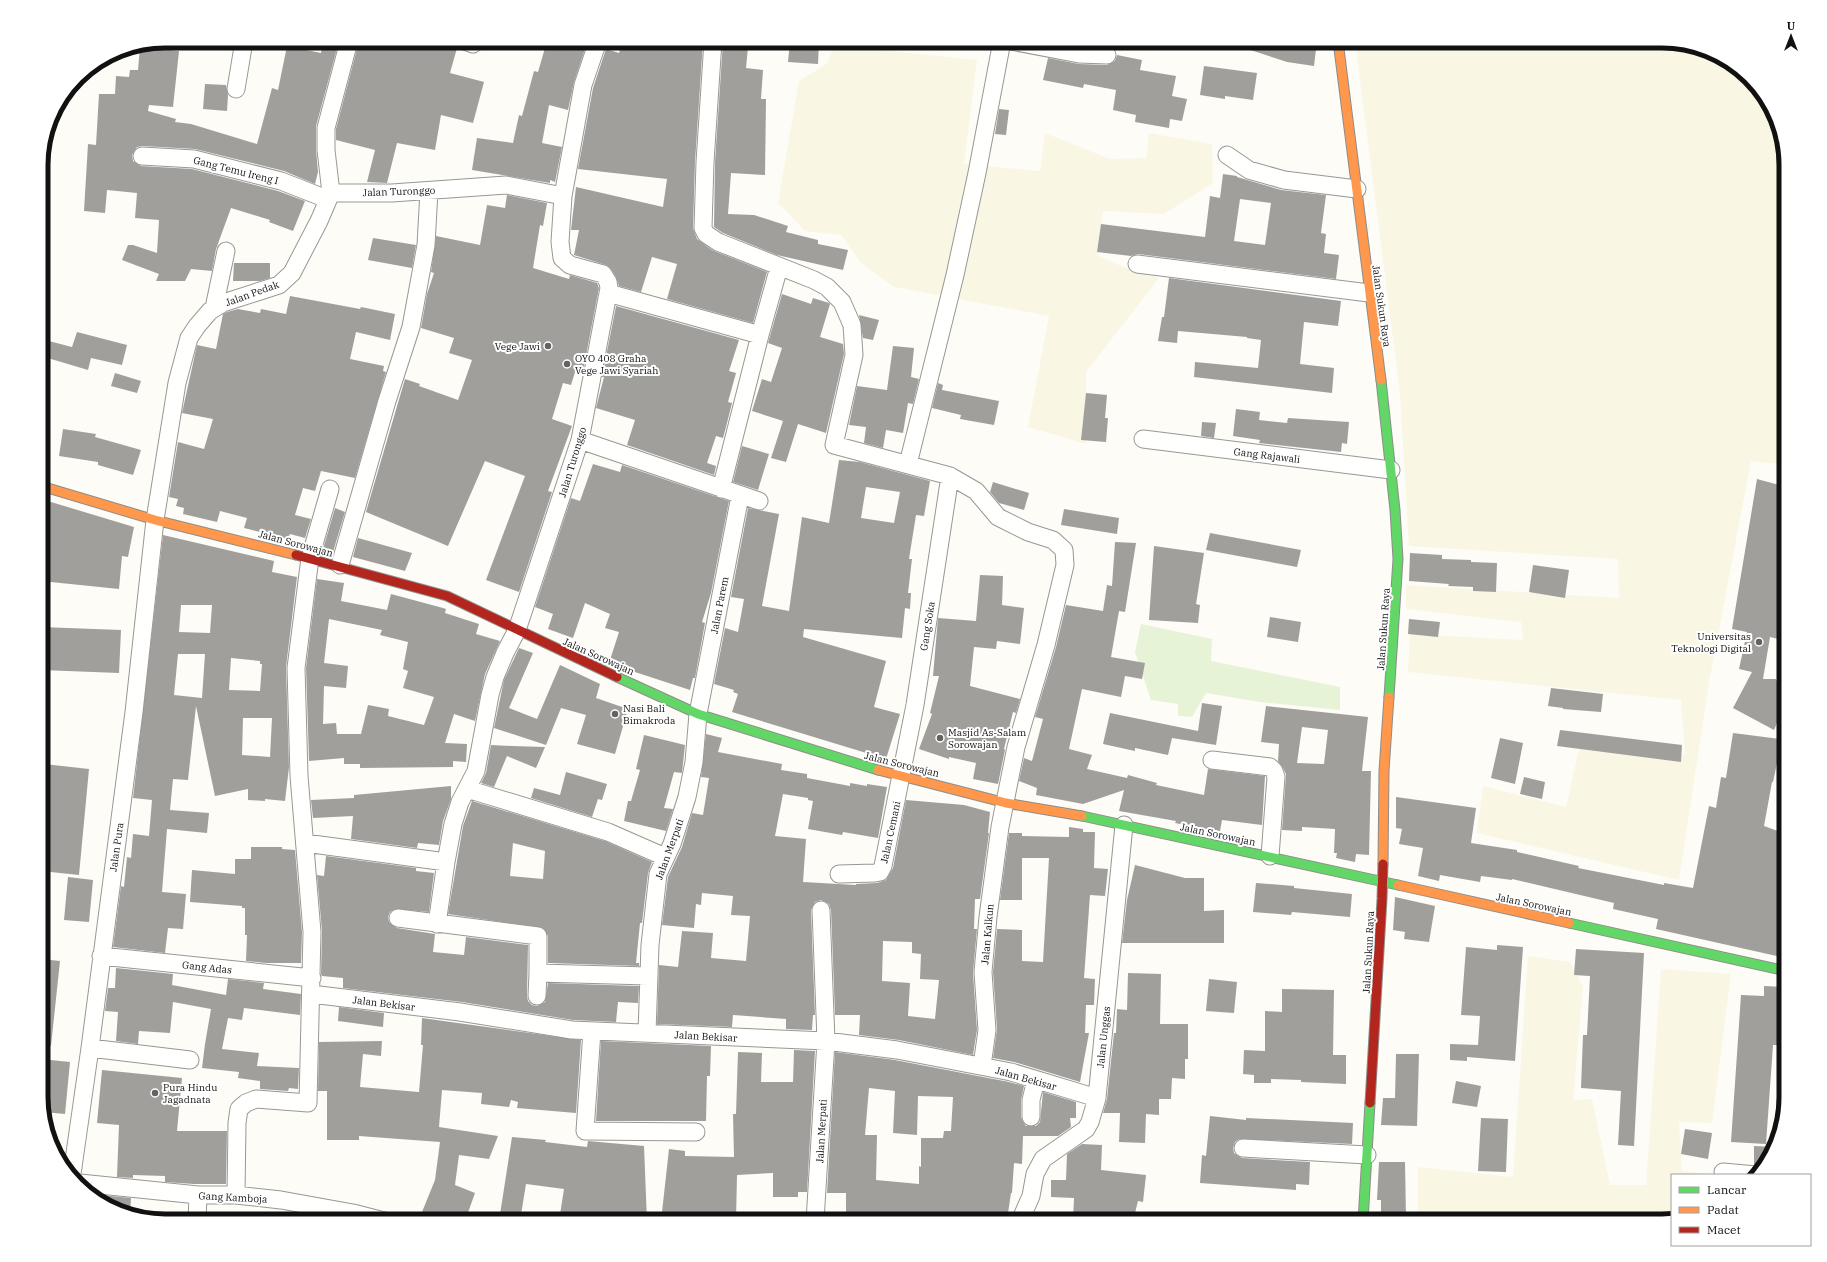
<svg xmlns="http://www.w3.org/2000/svg" width="1827" height="1262" font-family="'IBM Plex Serif',serif">
<rect width="100%" height="100%" fill="#fdfcf7"/>
<path fill="#f9f7e4" d="M1357 41H1662L1702 47 1731 62 1770 103 1786 164V465L1751 461 1709 683 1679 880 1477 833 1483 786 1566 807 1579 749 1685 755 1681 700 1408 672 1410 634 1523 640 1521 622 1406 609V585L1619 598 1618 559 1409 546 1400 393 1357 57Z
M834 45 977 60 964 164 1040 171 1045 133 1110 159 1146 158 1149 133 1212 144 1213 183 1164 214 1103 211 1097 255 1121 266 1159 278 1086 372V444L1028 427 1049 316 894 287 861 263 841 235 805 231 778 203 799 81 828 63Z
M1528 956 1570 962 1583 987 1573 1100 1592 1099 1610 1185H1646L1661 969 1731 974 1712 1123 1679 1122 1682 1171 1710 1175H1672V1218L1663 1221H1408L1418 1216V1167L1513 1177Z"/>
<path fill="#e7f3d7" d="M1141 624 1212 639 1211 661 1340 687V710L1260 702 1206 693 1192 717 1178 716V704L1151 700 1135 652Z"/>
<path fill="#a19f9c" fill-rule="evenodd" d="M323 41H339L316 126V150L318 172 315 184 284 171 195 149 142 146 137 147 132 155 133 161 141 166 192 169 278 191 305 201 293 231 269 222 270 220 231 208 216 249 212 271 191 269 185 281H156L159 274 122 260 128 245H133L157 253 159 220 135 218 137 193 107 190 105 213 84 211 88 144 96 145 99 94H115L116 76 129 77 130 70H138L140 47 179 51 173 107 149 105 148 111 176 119 175 122 191 124 257 144 272 88 278 90 287 46 321 53Z
M359 41H455L457 48 450 73 484 82 473 123 441 115 435 150 397 143 387 183 367 182 375 150 336 140V129Z
M547 41H580L587 43 574 82 568 110 549 105 542 143 562 147 555 182 550 180V183L472 170 477 138 513 143 519 115 522 116 534 71 538 72Z
M623 41H703L695 162 693 228 697 239 712 250 767 272 753 323 667 299 677 264 652 257 641 292 619 286 616 277 611 269 606 265 574 255 579 230H571L576 187 663 207 667 179 578 169 593 88 606 49 619 53Z
M723 41H746V47H748L746 68 763 70 761 99H766L765 175 731 173 728 214 754 215 788 226 786 232 818 240V244L848 250 843 270 777 255 723 233 714 227 715 162Z
M790 41H819L818 64 788 62Z
M1064 41H1115L1114 48 1107 45 1080 44Z
M1232 41H1317L1314 66 1287 62 1232 44Z
M1117 55 1142 60 1140 70 1176 76 1172 96 1187 99 1182 121 1170 119 1169 128 1135 122 1136 115 1113 110 1116 90 1084 84 1083 88 1043 80 1048 58 1079 64 1107 65 1115 61Z
M1204 66 1257 73 1253 100 1225 96V99L1200 95Z
M205 84 226 85 228 95 227 111 203 109Z
M999 109 1009 110 1006 135 995 134Z
M1223 174 1237 176V177L1281 190 1326 195 1321 233 1326 234 1324 253 1339 255 1336 279 1138 254 1131 256 1097 252 1101 224 1205 237 1210 196 1220 198ZM1240 199 1271 203 1265 245 1234 241Z
M507 195 547 203 543 226 540 225 533 268 569 279 570 275 597 283 599 288 583 371 576 369 571 385 563 383 552 419 572 426 548 491 552 492 519 592 486 580 525 476 485 461 448 546 366 512 405 379 420 384 419 386 458 400 472 360 449 353 454 338 421 328 427 294 434 273 431 272 436 236 480 245 487 205 505 208Z
M373 238 416 245 412 268 368 260Z
M234 263H270V278L260 281H233Z
M1169 278 1341 301 1338 326 1304 322 1300 364 1334 368 1332 393 1194 377 1195 362 1258 368 1261 340 1247 338V337L1178 331 1177 343 1158 341 1162 317H1164Z
M782 294 811 304 813 298 829 303 830 304 820 337 843 344 844 354 826 433 798 424 786 462 771 458 783 421 752 411 762 379 771 382 782 348 768 343Z
M290 296 360 309 361 307 395 314 390 340 356 332 350 359 384 366 383 371 386 372 355 478 321 471 315 491 303 488 295 515 311 519 305 538 290 534 288 539 244 528 247 518 220 511 217 522 183 514 184 508 176 506 178 499 169 497 178 442 204 449 213 419 182 413 197 345 216 349 223 314 227 312 238 309 260 313 261 309 286 314Z
M616 306 739 340 729 371 736 373 728 402 732 403 726 427 723 438 716 436 707 463 716 466 714 475 627 445 635 420 596 408 604 377H602Z
M859 315 879 320 873 340 863 338Z
M77 332 127 345 122 365 91 358 88 370 41 356V339L72 347Z
M893 346 914 348 911 377 919 379 913 404 908 403 903 433 886 430 883 448 864 443 866 427 849 425 857 386 887 390Z
M115 373 141 381 137 393 111 386Z
M938 383 943 385 942 390 999 401 994 425 960 419 961 415 932 408Z
M1086 393 1107 395 1105 418H1108L1106 442 1081 440Z
M1236 409 1260 412 1259 420 1287 423 1288 418 1349 422 1347 444 1342 443 1341 452 1259 443 1260 440 1233 436Z
M1202 422 1216 423 1214 438 1201 436Z
M63 429 96 434 95 437 141 450 133 475 98 465V462L59 456Z
M742 446 769 454 758 490 733 482Z
M839 460 860 462 930 481 924 516 916 515 909 559H912L908 593H911L910 609 905 608 902 638 804 629 803 637 886 661 874 707 900 714 886 759 732 712 738 694 733 692 734 690 714 684 725 628 738 632 744 599 731 597 748 508 779 514 762 606 789 611 802 517 829 523ZM866 487 900 492 894 523 861 518Z
M593 464 620 472 622 465 729 501 711 593 702 622 705 623 695 678H693L690 690 635 672 610 660 619 632 605 628 610 614 585 603 573 638 548 629 553 614 535 607 571 498 580 501Z
M1757 479 1786 487V641L1770 637 1763 679H1776L1786 702 1774 730 1733 708 1752 672 1739 669 1747 632 1732 629Z
M993 482 1029 493 1024 510 999 503 990 492Z
M41 499 134 527 128 557 122 556 119 589 41 581Z
M335 508 345 512 333 552 323 549Z
M1064 509 1119 518 1117 534 1061 525Z
M1210 533 1301 550 1297 567 1206 550Z
M163 535 274 561 272 572 297 577 286 667 289 767 285 801 265 799V801L248 800V789L215 796 196 706 188 780 173 779 170 810 209 813 207 833 167 829 162 892 186 894 183 929 168 928 165 953 113 947 121 886 124 887 127 857 131 858 133 834 149 836 152 800 133 798ZM181 605H212L210 633 179 632ZM178 654H205L202 698 174 695ZM231 658 260 661V664H262L260 691 229 690ZM243 718H272L270 757 242 755Z
M358 538 412 553 405 571 353 557Z
M1115 542 1136 543 1125 612 1119 611 1111 657 1145 663 1142 679 1125 676 1121 697 1082 689 1069 749 1092 755 1087 769 1127 778 1128 775 1157 783 1156 785 1204 795 1208 769 1265 776 1262 825 1222 820 1220 831 1201 828 1175 823 1176 821 1119 811 1124 790 1083 804 1036 795 1037 788 1019 781 1024 758 1032 761 1043 719 1035 717 1056 647 1066 605 1103 611 1107 585 1112 586Z
M1154 546 1204 553 1196 604 1200 605 1198 623 1149 620Z
M1410 553 1442 555V559L1471 560V562L1497 563 1496 592 1473 591V587L1448 586 1449 584 1409 581Z
M1533 565 1569 570 1565 598 1529 592Z
M980 575 1003 576 1002 605 1024 608 1020 644 997 641 996 649 974 647 970 686 1020 699 1016 713 1013 712 1004 749 1005 750 998 784 973 779 976 763 949 757V759L919 749 932 714 930 713 939 676H933L938 618 976 621Z
M317 579 344 583 341 601 387 610 391 594 443 608 446 609 445 613 479 624 476 634 500 641 485 674 475 721 454 714 445 743 467 744 466 762 453 761V767L360 768V764H344V758L309 761 306 668ZM329 619 382 630 380 635 408 642 403 669 408 671 403 688 434 697 424 725 388 716 389 709 368 705 361 734H337L336 723 323 724 324 686 346 688 348 666 324 663Z
M1270 617 1301 622 1298 642 1267 637Z
M1409 619 1440 622 1438 637 1408 634Z
M41 627 121 630 119 673 41 670Z
M519 648 533 653 509 708 537 719 560 665 600 684 596 698 628 709 615 754 577 744 586 715 561 708 546 745 494 728 504 680Z
M1551 688 1603 694 1601 712 1563 709V708L1548 706Z
M1202 703 1222 706 1216 745 1172 738 1168 755 1135 748V751L1103 744 1110 713 1198 731Z
M1266 706 1368 717 1362 771H1371L1369 855 1356 854 1355 862 1336 858 1337 853H1334L1335 829 1302 827V831L1282 830 1286 774 1283 768 1278 761 1279 744 1261 742ZM1302 727 1328 730 1324 764 1297 763Z
M1560 730 1682 745 1681 762 1557 746Z
M1733 733 1781 739 1777 763 1773 782H1772L1764 826 1786 834V920L1781 943 1786 948V958L1656 929 1658 919 1613 909 1614 903 1512 879V880L1481 876 1480 882 1440 875 1439 881 1418 876 1423 848 1399 844 1402 829 1396 828V797L1476 808 1471 843 1517 850V852L1579 866 1578 868 1664 885V883L1693 888 1709 806 1716 808 1721 777 1726 778Z
M706 734 722 738 718 752 782 764 781 770 807 774V778L850 786V783L867 786V784L887 787 878 838 843 832 842 835 808 829 813 801 808 800V798L783 794 775 836 806 839 803 882 856 885V884L877 883 886 880 893 868 906 800 964 805 990 812 988 833H989L980 899H975L974 929H977L973 973 977 1030 973 1055 899 1040 859 1035 860 1015H835L831 910 829 904 821 900 815 902 811 910 815 1015H813L812 1030 786 1029V1019L733 1015 732 1027 657 1024 659 965 678 967 682 931 713 933 711 958 746 961 750 916 731 915 733 896 702 893 701 905 696 904 694 928 662 925 668 877 682 847 692 813 703 815 709 778 701 777ZM883 941 912 942V953L921 954 920 979 939 980 935 1019 908 1016 910 983 882 981Z
M644 735 685 745 682 773 674 772 664 808 673 809 666 831 624 821 628 801H631L640 770 636 769Z
M1500 738 1523 743 1515 784 1491 778Z
M491 745 512 746 545 747 536 768 507 756 494 787 481 783 486 773Z
M44 764 89 769 79 875 41 871V793Z
M566 772 607 784 602 800 598 799 592 817 531 798 534 788 560 795Z
M1524 777 1545 782 1542 799 1520 794Z
M451 786V799L443 821 439 845 418 843 417 848 351 839 353 816 313 818 311 800 354 798V795Z
M472 801 605 841 652 862 648 873 642 923H640L636 963H639V966L548 963V936L543 928 448 914 463 826ZM513 843 545 851 543 879 510 876Z
M1069 827 1083 829V832H1095L1094 868 1108 869 1105 896 1090 895 1084 978 1095 979 1094 1005H1086L1085 1033H1089L1080 1082 1014 1062 993 1058 997 1029 993 972 997 929 1022 930V961L1043 962 1049 858H1022V900H1000L1009 833H1022V836L1069 837Z
M251 847H282V849L295 850 302 932 301 963H266L246 961 247 935H245V908H242V906L190 902 192 870 235 874V859H251Z
M326 856 416 868V871L434 873 429 912 395 909 390 912 388 917 389 922 397 928 435 934 433 952 464 955 466 937 528 945 527 996 528 1001 532 1005 537 1006 545 1002 548 983 639 986 638 1003 618 1002 616 1022 573 1020 462 1002 343 988V978L322 976 321 974 322 931 317 875 324 876Z
M1135 865 1185 878H1204V911L1224 910V943H1122L1127 900Z
M68 877 93 880 89 922 64 920Z
M1256 883 1294 886V888L1352 894 1350 917 1292 912 1291 915 1253 912Z
M1395 897 1435 906 1429 942 1404 939 1405 932 1393 930Z
M1497 945 1523 947 1515 1061 1467 1057V1061L1450 1060V1044L1478 1045 1480 1016 1461 1015 1466 947 1497 950Z
M1576 949 1644 953 1634 1146 1618 1145 1621 1091 1581 1088 1583 1035H1587L1590 976 1574 975Z
M41 959 60 961 51 1046 41 1045Z
M116 968 173 974 172 985 226 995 228 979 264 983 263 989 301 994 300 1015 244 1008 242 1020 228 1018 222 1049 259 1053 257 1066 299 1068 298 1089 289 1088 288 1091 260 1089V1081L238 1078 239 1072 202 1068 205 1044 211 1009 173 1002 170 1033 139 1031 138 1044 116 1041 118 1012 105 1011 108 988H115Z
M1128 973 1161 974 1160 1024H1188V1059H1185V1079L1172 1078 1171 1099H1159V1115L1146 1114 1145 1143 1119 1142 1120 1113H1103L1107 1099 1114 1033H1116L1117 1009 1127 1010Z
M1209 979 1237 982 1234 1013 1206 1011Z
M1764 986 1786 987V1045H1773L1766 1144 1731 1142 1741 995 1764 996Z
M1282 989 1334 990 1333 1055H1346V1084L1301 1082V1080L1271 1079V1083H1254V1075L1243 1074 1244 1050 1265 1051V1011L1282 1012Z
M339 1007 384 1013 383 1027 338 1021Z
M422 1018 581 1040 576 1113 517 1108 518 1102 511 1100 509 1107 481 1104 482 1093 442 1090 439 1127 498 1136 489 1159 459 1155 455 1185 475 1193 465 1221H444L422 1212 435 1180 440 1142 359 1136V1140H327V1091H318L319 1042 382 1041 381 1056 363 1054 360 1087 419 1092 423 1045H421Z
M601 1041 711 1046 710 1076H707L706 1121H596Z
M794 1050 815 1051 807 1192H798V1197H773V1173L737 1175 736 1221H661L669 1149 685 1151V1156L734 1157 733 1114H736L738 1052 762 1053 761 1082H793Z
M835 1052 895 1060 1009 1082 1024 1086 1021 1100V1117L1023 1122 1026 1126H1036L1040 1122 1043 1092 1076 1102V1118H1070L1071 1127 1058 1136H1023L1022 1164 1014 1163 1012 1193H1011L1007 1220 997 1219 996 1221H846V1193H827ZM869 1088 895 1091 893 1133 917 1135 918 1096 953 1097 951 1131H944L943 1138H921V1167L919 1166V1184L876 1180 877 1135H865Z
M1396 1054H1419L1417 1126 1381 1125 1383 1098H1395Z
M41 1059 70 1062 65 1114 43 1112 41 1105Z
M102 1070 182 1078 177 1131H227L226 1184H194L165 1182V1176L133 1175V1178L117 1177 119 1125 97 1123Z
M1456 1081 1481 1086 1477 1107 1452 1103Z
M1210 1116 1246 1120V1118L1353 1123 1352 1144 1239 1139 1235 1142 1233 1148 1234 1153 1242 1158 1310 1162 1309 1185 1296 1184V1190L1200 1183 1202 1155 1206 1156Z
M1481 1118 1508 1119 1506 1172 1478 1171Z
M1685 1129 1712 1133 1708 1159 1681 1154Z
M512 1137 546 1140 545 1142 587 1147 588 1141 644 1146 647 1221H559L564 1189 526 1184 520 1221H499Z
M1082 1144 1102 1145 1101 1170 1146 1175 1143 1202 1138 1201 1133 1221 1073 1220 1074 1198 1051 1197V1180H1066L1067 1154Z
M1754 1146 1775 1147 1763 1168 1754 1165Z
M1379 1162H1405L1406 1218H1381V1200H1377Z
M90 1194 131 1198 130 1215 96 1200Z"/>
<g fill="none" stroke-linecap="round" stroke-linejoin="round">
<defs>
<path id="street" d="M465 41 473 44
M713 41 705 162 703 228 706 234 718 242 814 280 827 287 842 302 852 325 854 355 834 445 950 476 976 491 998 517 1028 532 1053 540 1064 550 1065 565 1046 645 1016 747 1000 827 988 917 983 972 987 1030 982 1066
M1011 41 1079 54 1107 55
M236 89 244 41
M1227 155 1249 170 1284 180 1357 189
M142 156 194 159 281 181 327 199
M563 196 583 85 598 41
M1137 264 1369 293
M608 293 760 335 721 489
M214 308 226 251
M760 335 779 267
M1143 439 1391 470
M580 440 759 501
M908 464 955 275 977 173 1002 41
M340 565 387 401 411 327 426 245 429 191
M1212 760 1270 767 1274 771 1276 777 1270 856
M467 789 608 832 665 857
M305 843 446 862 453 824 460 802 476 771 490 695 495 677 505 653 517 630 580 440 609 288 608 282 603 274 570 265 562 258 560 242 563 196 506 185 392 193H331
M839 874 875 873 880 872 883 866 915 705 950 476
M398 918 538 936V973L648 976
M437 924 446 862
M101 956 312 978
M311 994 460 1012 572 1030 826 1041 897 1050 1011 1072 1097 1098
M537 996 538 973
M592 1031 585 1131 696 1132
M647 1033 650 945 658 874 672 844 687 797 694 762 698 714 740 496
M90 1048 190 1060
M1031 1117V1100L1036 1080
M1243 1148 1367 1155
M1723 1172 1756 1175
M72 1174 90 1048 134 712 155 520 177 383 189 338 197 326 210 311 223 303 279 285 292 273 319 221 331 193 326 150V128L349 41
M80 1183 198 1195H236L281 1200 353 1213 384 1221
M236 1195 237 1123 239 1109 246 1103 256 1099 308 1103 312 932 299 776 296 668 310 558 330 489
M197 1221 198 1195
M815 1221 826 1041 821 910
M1020 1221 1031 1196 1035 1174 1043 1159 1086 1129 1090 1122 1097 1098 1124 825"/>
<path id="fast" d="M1381 380 1395 510 1398 559 1389 697
M617 677 698 714 878 770
M1082 816 1398 885
M1569 923 1786 971
M1363 1221 1370 1103"/>
<path id="slow" d="M1338 41 1381 380
M41 486 155 520 296 555
M878 770 1006 803 1082 816
M1383 864 1384 771 1389 697
M1398 885 1569 923"/>
<path id="jam" d="M296 555 447 596 617 677
M1370 1103 1382 899 1383 864"/>
</defs>
<use href="#street" stroke="#979795" stroke-width="19"/>
<use href="#fast" stroke="#8e8d8b" stroke-width="11"/>
<use href="#slow" stroke="#8e8d8b" stroke-width="11"/>
<use href="#jam" stroke="#8e8d8b" stroke-width="11"/>
<use href="#street" stroke="#fffffe" stroke-width="17"/>
<use href="#fast" stroke="#63d668" stroke-width="9"/>
<use href="#slow" stroke="#ff974d" stroke-width="9"/>
<use href="#jam" stroke="#b3261e" stroke-width="9"/>
</g>
<g fill="#646362" stroke="#fff" stroke-width="1.5">
<circle cx="548" cy="346" r="4"/>
<circle cx="567" cy="364" r="4"/>
<circle cx="1759" cy="642" r="4"/>
<circle cx="615" cy="714" r="4"/>
<circle cx="940" cy="738" r="4"/>
<circle cx="155" cy="1093" r="4"/>
</g>
<g text-anchor="middle" stroke-width="4" stroke-linejoin="round" paint-order="stroke">
<g font-size="10" fill="#111" stroke="#fff">
<text transform="translate(236 170) rotate(14)" y="4">Gang Temu Ireng I</text>
<text transform="translate(399 191) rotate(-2)" y="4">Jalan Turonggo</text>
<text transform="translate(252 293) rotate(-20)" y="4">Jalan Pedak</text>
<text transform="translate(1382 306) rotate(82)" y="4">Jalan Sukun Raya</text>
<text transform="translate(1267 455) rotate(7)" y="4">Gang Rajawali</text>
<text transform="translate(572 462) rotate(-73)" y="4">Jalan Turonggo</text>
<text transform="translate(296 543) rotate(15)" y="4">Jalan Sorowajan</text>
<text transform="translate(719 605) rotate(-79)" y="4">Jalan Parem</text>
<text transform="translate(927 626) rotate(-81)" y="4">Gang Soka</text>
<text transform="translate(1383 629) rotate(-86)" y="4">Jalan Sukun Raya</text>
<text transform="translate(599 656) rotate(24)" y="4">Jalan Sorowajan</text>
<text transform="translate(902 764) rotate(14)" y="4">Jalan Sorowajan</text>
<text transform="translate(890 832) rotate(-78)" y="4">Jalan Cemani</text>
<text transform="translate(1218 834) rotate(12)" y="4">Jalan Sorowajan</text>
<text transform="translate(116 847) rotate(-82)" y="4">Jalan Pura</text>
<text transform="translate(669 849) rotate(-70)" y="4">Jalan Merpati</text>
<text transform="translate(1534 904) rotate(12)" y="4">Jalan Sorowajan</text>
<text transform="translate(987 934) rotate(-85)" y="4">Jalan Kalkun</text>
<text transform="translate(1368 952) rotate(-87)" y="4">Jalan Sukun Raya</text>
<text transform="translate(207 967) rotate(6)" y="4">Gang Adas</text>
<text transform="translate(384 1003) rotate(7)" y="4">Jalan Bekisar</text>
<text transform="translate(706 1036) rotate(3)" y="4">Jalan Bekisar</text>
<text transform="translate(1103 1037) rotate(-84)" y="4">Jalan Unggas</text>
<text transform="translate(1026 1078) rotate(16)" y="4">Jalan Bekisar</text>
<text transform="translate(821 1131) rotate(-87)" y="4">Jalan Merpati</text>
<text transform="translate(233 1197) rotate(3)" y="4">Gang Kamboja</text>
</g>
<g font-size="10" fill="#111" stroke="#fff" text-anchor="start">
<text x="540" y="350" text-anchor="end">Vege Jawi</text>
<text x="575" y="362">OYO 408 Graha<tspan x="575" dy="12">Vege Jawi Syariah</tspan></text>
<text x="1751" y="640" text-anchor="end">Universitas<tspan x="1751" dy="12">Teknologi Digital</tspan></text>
<text x="623" y="712">Nasi Bali<tspan x="623" dy="12">Bimakroda</tspan></text>
<text x="948" y="736">Masjid As-Salam<tspan x="948" dy="12">Sorowajan</tspan></text>
<text x="163" y="1091">Pura Hindu<tspan x="163" dy="12">Jagadnata</tspan></text>
</g>
</g>
<path d="M0 0H1827V1262H0ZM165 48H1662A117 117 0 0 1 1779 165V1097A117 117 0 0 1 1662 1214H165A117 117 0 0 1 48 1097V165A117 117 0 0 1 165 48Z" fill="#fff" fill-rule="evenodd"/>
<path fill="none" stroke="#111" stroke-width="5" d="M165 48H1662A117 117 0 0 1 1779 165V1097A117 117 0 0 1 1662 1214H165A117 117 0 0 1 48 1097V165A117 117 0 0 1 165 48Z"/>
<rect x="1671" y="1174" width="140" height="72" fill="#ffffff" stroke="#a0a0a0"/>
<rect x="1679" y="1187" width="20" height="6" fill="#63d668" stroke="#a0a0a0"/>
<text x="1707" y="1194" font-size="12" fill="#111111">Lancar</text>
<rect x="1679" y="1207" width="20" height="6" fill="#ff974d" stroke="#a0a0a0"/>
<text x="1707" y="1214" font-size="12" fill="#111111">Padat</text>
<rect x="1679" y="1227" width="20" height="6" fill="#b3261e" stroke="#a0a0a0"/>
<text x="1707" y="1234" font-size="12" fill="#111111">Macet</text>
<g transform="translate(1791 36)" stroke="#ffffff" stroke-width="3" paint-order="stroke">
<path d="M0-3L7 15L0 10L-7 15Z" fill="#111111"/>
<text y="-6" font-size="11" font-weight="bold" text-anchor="middle" fill="#111111">U</text>
</g>
</svg>
